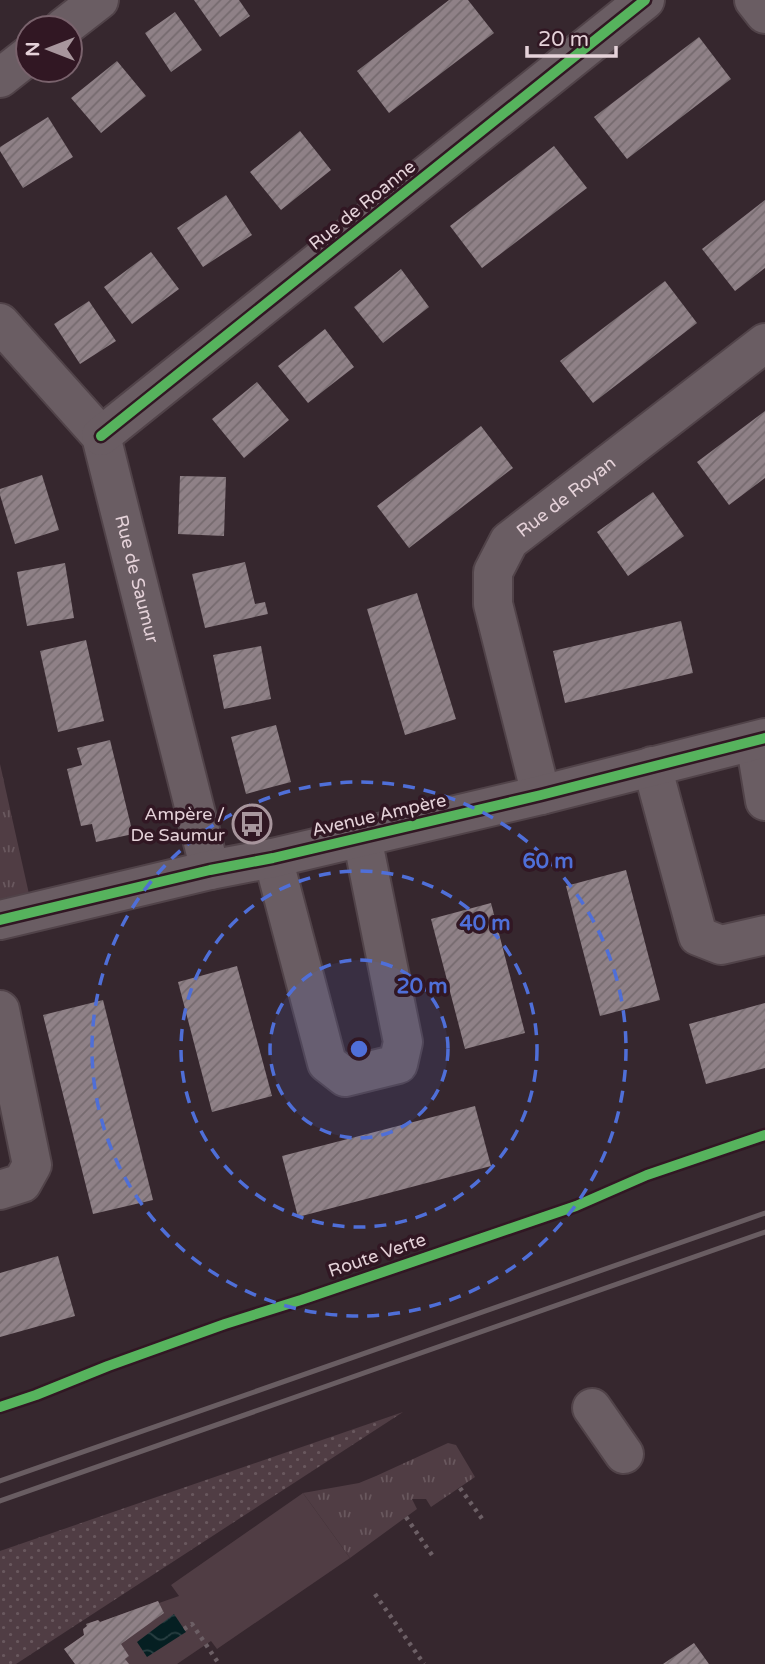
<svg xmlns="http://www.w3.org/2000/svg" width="765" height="1664" font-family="'Varela Round',sans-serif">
<defs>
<pattern id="grass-dots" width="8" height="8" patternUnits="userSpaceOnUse" patternTransform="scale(1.75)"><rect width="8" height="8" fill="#503d44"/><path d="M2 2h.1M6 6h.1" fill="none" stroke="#69585e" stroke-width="1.8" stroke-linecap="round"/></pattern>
<pattern id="park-tufts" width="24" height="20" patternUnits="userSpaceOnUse" patternTransform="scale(1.75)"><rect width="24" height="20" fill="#503d44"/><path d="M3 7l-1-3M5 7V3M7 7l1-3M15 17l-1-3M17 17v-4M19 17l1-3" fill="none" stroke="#69585e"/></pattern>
<pattern id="water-waves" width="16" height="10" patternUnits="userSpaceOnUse" patternTransform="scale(1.75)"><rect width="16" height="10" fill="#051f22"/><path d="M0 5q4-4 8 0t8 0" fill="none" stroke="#293f42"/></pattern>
<pattern id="building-hatch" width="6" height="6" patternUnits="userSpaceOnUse" patternTransform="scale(1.75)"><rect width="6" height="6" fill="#8f8187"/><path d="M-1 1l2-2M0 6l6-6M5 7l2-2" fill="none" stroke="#756a6e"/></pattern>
</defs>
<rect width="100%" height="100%" fill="#36272e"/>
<path fill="url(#grass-dots)" d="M403 1412 16 1664H0V1551Z"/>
<path fill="url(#park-tufts)" d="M0 764 33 912 0 920Z
M448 1443 456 1445 475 1477 431 1507 426 1499H412L417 1509 350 1558 303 1493 359 1483 376 1476Z"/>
<path fill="#503d44" d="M303 1493 350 1558 217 1649 211 1641 177 1664H75L64 1649 84 1635 83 1629 87 1626 86 1624 98 1620 100 1622 158 1601 159 1603 179 1596 171 1585Z"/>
<path fill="url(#water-waves)" d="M174 1614 186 1632 147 1657 137 1642Z"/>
<path fill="url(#building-hatch)" d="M194 0H239L250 16 220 37Z
M449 0H468L494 33 389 113 357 71Z
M175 12 202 50 171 72 145 33Z
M699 37 731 79 627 159 594 117Z
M117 61 146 96 101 133 71 98Z
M48 117 73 157 23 188 0 151V147Z
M300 131 331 170 281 210 250 172Z
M554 146 587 188 482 268 450 226Z
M226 195 252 235 203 267 177 228Z
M765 200V268L735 291 702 249Z
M151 252 179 289 132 324 104 287Z
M401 269 429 307 383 343 354 307Z
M665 281 697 323 593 403 560 361Z
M89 301 116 341 80 364 54 324Z
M325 329 354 367 308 403 278 366Z
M257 382 289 420 244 458 212 419Z
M765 411V478L729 505 697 462Z
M481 426 513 468 409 548 377 506Z
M42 475 59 530 15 544 0 495V489Z
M180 476 226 477 224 536 178 534Z
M653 492 684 536 628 576 597 532Z
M245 562 255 604 265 602 268 614 205 628 192 574Z
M65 563 74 618 27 626 17 572Z
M417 593 456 719 405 735 367 609Z
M681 621 693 673 565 703 553 651Z
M86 640 104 721 58 732 40 651Z
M261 646 271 699 224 709 213 655Z
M276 725 291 782 246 794 231 737Z
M110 740 133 834 96 842 92 824 81 826 67 769 82 765 77 748Z
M626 870 660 1000 600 1016 566 886Z
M491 903 525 1033 465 1049 431 919Z
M237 966 272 1096 212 1112 178 982Z
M103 1000 153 1200 93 1214 43 1015Z
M765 1003V1068L706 1084 689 1024Z
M475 1106 491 1166 298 1217 282 1156Z
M58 1256 75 1316 0 1337V1273Z
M158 1601 164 1613 121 1644 129 1656 125 1659 129 1664H75L64 1649 84 1635 83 1629 87 1626 86 1624 98 1620 100 1622Z
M694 1643 709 1664H663Z"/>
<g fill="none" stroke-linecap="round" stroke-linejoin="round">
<defs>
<g id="minor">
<path d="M754 0 765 14"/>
<path d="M63 28 99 0"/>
<path d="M0 78 28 56"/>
<path id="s1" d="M0 323 101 436 210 870"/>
<path d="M101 436 645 0"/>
<path d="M755 741 765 801"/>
<path d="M652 766 698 936 721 945 765 935"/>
<path id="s2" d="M541 795 493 604V572L509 541 765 343"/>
<path d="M273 858 327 1063 345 1077 398 1064 403 1042 362 837"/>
<path d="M0 920 210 870 273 858 541 795 765 738"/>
<path d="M0 1010 32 1165 22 1183 0 1190"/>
<path d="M592 1408 624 1454"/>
</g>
</defs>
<use href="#minor" stroke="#514349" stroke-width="42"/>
<path stroke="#6c5f65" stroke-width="4.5" stroke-dasharray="3.5 5" stroke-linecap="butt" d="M460 1488 483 1520
M406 1517 432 1555
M375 1594 424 1664
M184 1629 192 1624 219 1664"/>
<use href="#minor" stroke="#6a5d63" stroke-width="38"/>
<path stroke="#695d62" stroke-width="5" d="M0 1481 765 1213
M0 1501 765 1232"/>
<defs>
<path id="cycleway" d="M101 436 645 0
M0 920 210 870 273 858 541 795 765 738
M0 1407 36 1395 108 1366 225 1324 301 1300 576 1206 647 1175 765 1135"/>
</defs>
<use href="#cycleway" stroke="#311723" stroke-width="15"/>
<use href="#cycleway" stroke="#56b35d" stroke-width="10"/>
</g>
<circle cx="359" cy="1049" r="89" fill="#4f6fd8" fill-opacity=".12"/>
<g fill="none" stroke="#4f6fd8" stroke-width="3.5" stroke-dasharray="12 9">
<circle cx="359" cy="1049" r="89"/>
<circle cx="359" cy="1049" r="178"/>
<circle cx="359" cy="1049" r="267"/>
</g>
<defs>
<symbol id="bus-ring" viewBox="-11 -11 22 22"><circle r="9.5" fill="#311723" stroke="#a8969d" stroke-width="1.5"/><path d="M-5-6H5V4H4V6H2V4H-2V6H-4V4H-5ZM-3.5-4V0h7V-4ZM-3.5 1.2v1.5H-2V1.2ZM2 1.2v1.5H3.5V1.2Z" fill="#a8969d"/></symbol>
</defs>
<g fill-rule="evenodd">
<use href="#bus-ring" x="230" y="802" width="44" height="44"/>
</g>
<g text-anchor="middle" stroke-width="7" stroke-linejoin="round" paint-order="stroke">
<g font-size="18" fill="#e5d2d9" stroke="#311723">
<text transform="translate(362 205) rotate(-39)" y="6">Rue de Roanne</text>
<text dy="6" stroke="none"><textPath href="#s2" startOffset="336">Rue de Royan</textPath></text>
<text dy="6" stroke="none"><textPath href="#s1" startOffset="299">Rue de Saumur</textPath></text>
<text transform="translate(379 815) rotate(-13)" y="6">Avenue Ampère</text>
<text transform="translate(377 1255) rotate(-19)" y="6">Route Verte</text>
</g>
<g font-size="18" fill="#e5d2d9" stroke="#311723" text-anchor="end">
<text x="225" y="820">Ampère /<tspan x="225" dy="21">De Saumur</tspan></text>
</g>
</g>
<circle cx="359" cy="1049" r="10" fill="#4f6fd8" stroke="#311723" stroke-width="3.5"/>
<g font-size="21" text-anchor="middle" font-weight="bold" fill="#4f6fd8" stroke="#311723" stroke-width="7" stroke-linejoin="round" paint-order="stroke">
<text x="548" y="868">60 m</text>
<text x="485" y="930">40 m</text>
<text x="422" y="993">20 m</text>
</g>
<g transform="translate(49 49) rotate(270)"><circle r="33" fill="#311723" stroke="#79626c" stroke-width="2"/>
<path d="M0-5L12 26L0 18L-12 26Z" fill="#a8969d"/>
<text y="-10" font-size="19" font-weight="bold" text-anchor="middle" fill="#e5d2d9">N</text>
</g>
<path d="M527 46v10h89v-10" fill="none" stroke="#e5d2d9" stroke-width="3.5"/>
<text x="538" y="46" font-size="21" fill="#e5d2d9" stroke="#311723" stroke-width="5" paint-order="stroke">20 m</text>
</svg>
